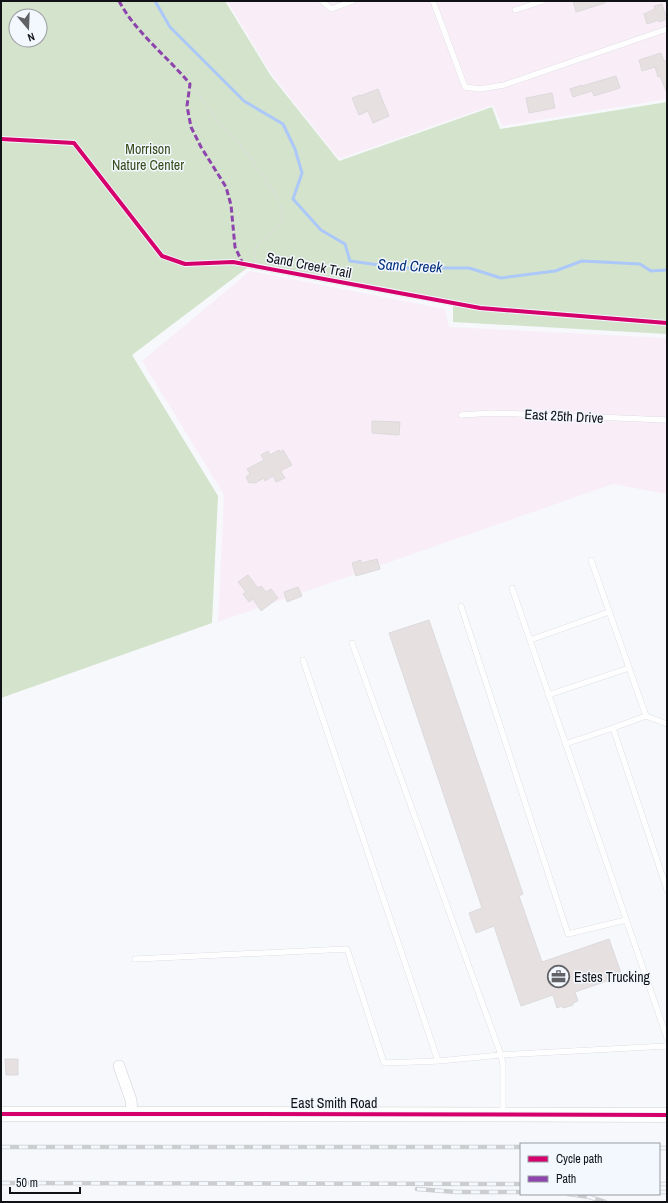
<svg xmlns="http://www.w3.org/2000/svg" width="668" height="1203" font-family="'Archivo Narrow',sans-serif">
<rect width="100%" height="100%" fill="#f6f8fb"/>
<path fill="#f9eef7" d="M227 1H667V99L502 126 493 105 339 159 272 75Z
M250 271 445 309 449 327 667 338V494L613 484 218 622 224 495 142 361Z"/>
<path fill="#d4e3cc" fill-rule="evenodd" d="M1 1H225L271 76 339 161 492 107 500 129 667 102V334L453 322V306L247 268 132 355 218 496 212 623 1 698ZM16 16H40V40H16Z"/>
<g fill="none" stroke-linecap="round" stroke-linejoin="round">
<path stroke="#acc8f8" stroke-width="3" d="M155 1 170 27 244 101 283 124 295 149 302 173 293 199 321 230 345 244 350 261 401 268H469L501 278 555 271 582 261 640 264 651 271 667 270"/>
</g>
<path fill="#e6e0e1" stroke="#dcdadc" d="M573 1H605V3L576 12Z
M662 4 667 19 659 22V20L647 24 644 14 655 9 654 6Z
M661 53 664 61 667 60V91H666L660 76 658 77 655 67 642 71 639 60Z
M616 76 620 88 594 96 592 91 573 97 570 89 582 85V86Z
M378 89 389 116 373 123 368 111 359 115 352 98 360 95V96Z
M552 93 555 108 529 113 526 98Z
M372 421 400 422 399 435 372 433Z
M279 450 280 452 283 450 292 465 282 470 281 472 285 478 276 482 273 476 265 481 264 478 255 483H253L252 482 249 483 246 477 250 474 247 469 264 460 261 455 268 451 270 455Z
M377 559 380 569 356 576 352 563 361 560 362 563Z
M248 575 258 588 261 586 266 592 271 589 278 598 261 611 253 599 249 602 243 594 246 592 238 582Z
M298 587 302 596 287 602 284 592Z
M429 620 523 894 519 896 542 962 609 939 622 976 575 992 578 1001 573 1003V1005L563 1008 562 1006 557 1008 553 995 521 1006 494 926 476 933 469 913 482 908 389 633Z
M5 1059H18V1075H6Z"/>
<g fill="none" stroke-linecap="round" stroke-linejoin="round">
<defs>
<path id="service" d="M322 1 331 9 353 1
M433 1 465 87 480 89 504 85 667 29
M515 10 543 1
M461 415 493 413 667 420
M591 560 646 716
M512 588 667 1038
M461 606 568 934 626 920
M530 640 609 612
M303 660 438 1061
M548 695 629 668
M613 728 646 716 667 724
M565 744 613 728 667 890
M135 959 347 949 384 1063 438 1061 501 1055 352 643
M503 1114V1065L501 1055 667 1046"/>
<path id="minor" d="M119 1066 131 1100 132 1114"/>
<path id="tertiary" d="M1 1114H251L667 1115"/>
</defs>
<use href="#service" stroke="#d0d2d4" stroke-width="6"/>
<use href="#minor" stroke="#d0d2d4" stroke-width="12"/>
<use href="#tertiary" stroke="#d0d2d4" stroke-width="15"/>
<path stroke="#dedee0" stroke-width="1.5" stroke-dasharray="2 2" stroke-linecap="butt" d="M190 84 207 106 220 124 248 154 267 183 275 192 283 212 281 222 269 234 257 245 254 256 256 266"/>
<use href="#service" stroke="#fefefe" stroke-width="5.5"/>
<use href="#minor" stroke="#fefefe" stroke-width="11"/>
<use href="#tertiary" stroke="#fefefe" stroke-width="14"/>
<defs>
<path id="rail" d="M1 1147H521
M659 1148H667
M1 1183 521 1184
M659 1184H667
M417 1189 456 1192H521
M659 1192H667
M569 1194 589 1197 605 1202"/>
</defs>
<use href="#rail" stroke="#cccdce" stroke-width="4.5"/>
<use href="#rail" stroke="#f3f7fe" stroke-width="3" stroke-dasharray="9" stroke-linecap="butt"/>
<path stroke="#8e44ad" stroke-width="3" stroke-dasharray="6 3" stroke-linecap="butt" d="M119 1C136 33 167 56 190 84L187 106 191 127 201 147 226 187 231 205 235 247 243 264"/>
<defs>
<path id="cycleway" d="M1 139 74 143 162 256 185 264 233 262 480 308 667 323
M1 1114H251L667 1115"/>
</defs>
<use href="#cycleway" stroke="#f3f7fe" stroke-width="6"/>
<use href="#cycleway" stroke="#d6006c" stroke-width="4"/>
</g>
<defs>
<symbol id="office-ring" viewBox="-11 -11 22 22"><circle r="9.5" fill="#f3f7fe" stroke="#606266" stroke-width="1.5"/><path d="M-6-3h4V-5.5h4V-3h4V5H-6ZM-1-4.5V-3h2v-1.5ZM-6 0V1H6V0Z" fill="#606266"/></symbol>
</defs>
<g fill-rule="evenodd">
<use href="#office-ring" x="546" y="964" width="25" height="25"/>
</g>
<g text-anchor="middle" stroke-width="3" stroke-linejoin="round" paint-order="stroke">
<g font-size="14" fill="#334b18" stroke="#f3f7fe">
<text x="148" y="154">Morrison<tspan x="148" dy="16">Nature Center</tspan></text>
</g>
<g font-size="14" fill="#101215" stroke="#f3f7fe">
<text transform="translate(309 265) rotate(11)" y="5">Sand Creek Trail</text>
<text transform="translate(564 416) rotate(3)" y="5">East 25th Drive</text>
<text x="334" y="1108">East Smith Road</text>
</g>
<g font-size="14" fill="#101215" stroke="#f3f7fe" text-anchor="start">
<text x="574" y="982">Estes Trucking</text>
</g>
<g font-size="15" font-style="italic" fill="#012f7b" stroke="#f3f7fe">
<text transform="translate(410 266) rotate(3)" y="5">Sand Creek</text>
</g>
</g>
<rect width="668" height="1203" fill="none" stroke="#101215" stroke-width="4"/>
<rect x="520" y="1143" width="140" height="52" fill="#f3f7fe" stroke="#989ba1"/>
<rect x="528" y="1156" width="20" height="6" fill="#d6006c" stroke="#989ba1"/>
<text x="556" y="1163" font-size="12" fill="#101215">Cycle path</text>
<rect x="528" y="1176" width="20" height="6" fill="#8e44ad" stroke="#989ba1"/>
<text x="556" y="1183" font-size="12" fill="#101215">Path</text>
<g transform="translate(28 28) rotate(161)"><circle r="19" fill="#f3f7fe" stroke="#989ba1"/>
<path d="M0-3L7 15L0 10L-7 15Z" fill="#606266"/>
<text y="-6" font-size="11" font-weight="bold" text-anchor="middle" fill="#101215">N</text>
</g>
<path d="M10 1187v6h70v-6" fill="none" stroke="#101215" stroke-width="2"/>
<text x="16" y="1187" font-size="12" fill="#101215" stroke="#f3f7fe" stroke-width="3" paint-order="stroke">50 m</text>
</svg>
